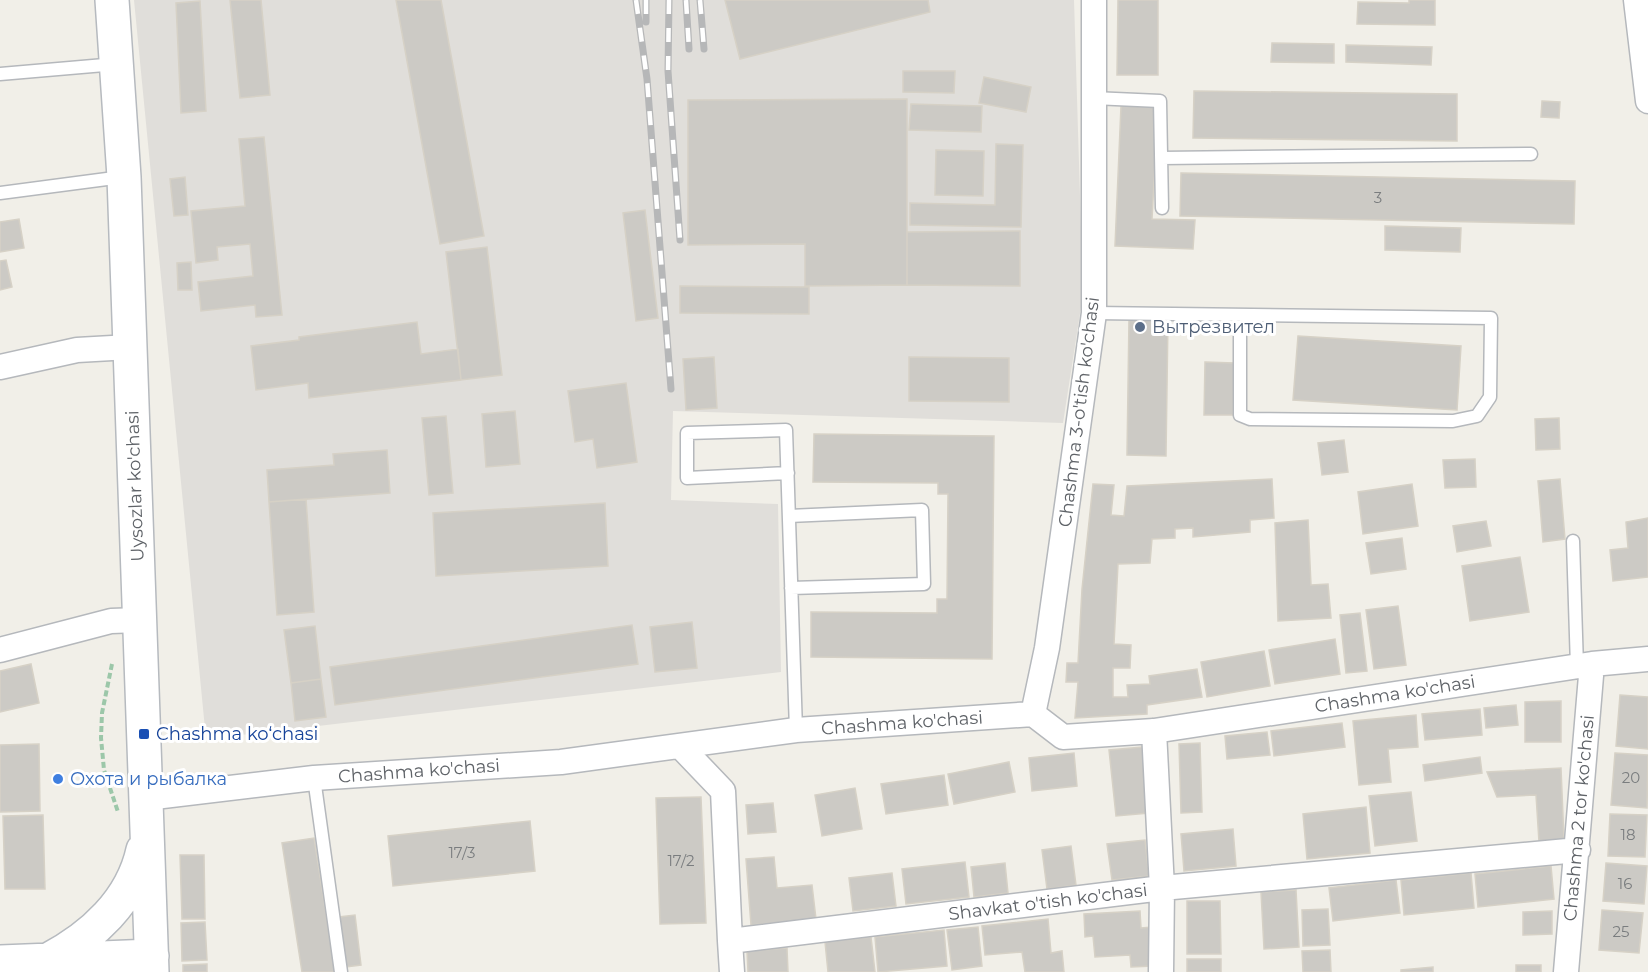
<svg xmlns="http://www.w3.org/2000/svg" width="1648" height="972" font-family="Montserrat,sans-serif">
<rect width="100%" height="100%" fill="#f1efe8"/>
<path fill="#e0deda" d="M134 0H1074L1083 294 1063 423 673 411 671 500 778 504 781 672 206 739Z"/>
<path fill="#cccac5" stroke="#d6d1c6" stroke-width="1.5" d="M230 0H261L270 95 240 98Z
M396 0H441L484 236 440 244Z
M725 0H928L930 12 740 59Z
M1118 0H1158V75H1117Z
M1409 0H1435V25L1357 24 1358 2 1409 3Z
M200 1 206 111 181 113 176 3Z
M1272 43 1334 44V63L1271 62Z
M1346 45 1432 47 1431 65 1346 62Z
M903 71H955L954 93 903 92Z
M984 77 1031 87 1026 112 979 103Z
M1194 91 1457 94V141L1193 138Z
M907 99V285L805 286V244L688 245V100Z
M1542 101 1560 102 1559 118 1541 117Z
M911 104 982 106 981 132 909 130Z
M1121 106 1158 107 1152 219 1195 220 1193 249 1115 246Z
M264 137 282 315 256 317 255 305 201 311 198 282 253 276 250 244 217 247 218 260 196 263 191 211 245 206 239 139Z
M996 144 1023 145 1021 227 910 225V203L995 205Z
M936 150 984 151 983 196 935 195Z
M1181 173 1575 181 1574 224 1180 216Z
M185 177 188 215 174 216 170 179Z
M645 210 658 318 636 321 623 213Z
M19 219 24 248 0 252V222Z
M1385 226 1461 228 1460 252 1385 250Z
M1020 231V286L907 285V232Z
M487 247 502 375 461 380 446 252Z
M6 260 12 287 0 290V261Z
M191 262 192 290H178L177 263Z
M680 286 809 287V314L680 313Z
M1129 318 1168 319 1166 456 1127 455Z
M417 322 421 354 458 349 461 380 309 398 308 383 256 390 251 346 299 340V337Z
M1298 336 1461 346 1457 410 1293 400Z
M714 357 717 408 686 410 683 359Z
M909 357 1009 358V402L909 401Z
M1205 362 1234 363 1233 415H1204Z
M626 383 637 462 597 468 593 439 575 442 568 391Z
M515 411 520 464 486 467 482 414Z
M446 416 453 493 429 495 422 418Z
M1559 418 1560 449 1536 450 1535 419Z
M814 434 994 436 992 659 811 657V612L937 613V599H947L948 494H938V483L813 482Z
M1344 440 1348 472 1322 475 1318 443Z
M387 450 390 493 269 502 267 470 334 465 333 454Z
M1475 459 1476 487 1445 488 1443 460Z
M1272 479 1274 518 1250 520V532L1193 537V528L1175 529V538L1152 539 1150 563 1118 564 1114 644 1131 645 1130 668H1113V697H1128L1127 685 1150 684 1149 676 1197 669 1202 697 1147 705V714L1075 718 1078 682H1066L1067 663H1078L1082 589 1093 484 1114 485 1111 515 1124 516 1127 486Z
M1560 479 1565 539 1543 542 1538 481Z
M1412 484 1418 526 1363 534 1358 492Z
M306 499 314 612 277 615 269 502Z
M605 503 608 566 436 576 433 513Z
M1648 518V577L1613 581 1610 550 1628 548 1626 522Z
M1308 520 1311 585 1328 584 1331 618 1278 621 1275 523Z
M1486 521 1491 546 1457 552 1453 526Z
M1402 538 1406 569 1371 574 1366 543Z
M1520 557 1529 612 1470 621 1462 566Z
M1398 606 1406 665 1374 669 1366 610Z
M1360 613 1367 671 1346 673 1340 615Z
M692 622 697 668 655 672 650 627Z
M632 625 638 664 335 705 330 667Z
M315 626 321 679 291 683 284 630Z
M1335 639 1340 674 1275 684 1269 650Z
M1264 651 1270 686 1207 697 1201 662Z
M31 664 39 703 0 712V671Z
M321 679 326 717 295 721 291 683Z
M1620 695 1648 697V749L1616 746Z
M1561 701V742H1525V702Z
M1516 705 1518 725 1486 728 1484 708Z
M1480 709 1482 735 1425 740 1422 714Z
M1416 715 1418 747 1388 749 1391 782 1359 785 1353 721Z
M1342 723 1345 747 1274 756 1271 731Z
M1267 732 1270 755 1227 759 1225 736Z
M1200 743 1202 812 1181 813 1179 744Z
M39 744 40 811 0 812V745Z
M1142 747 1149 813 1116 816 1109 750Z
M1074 753 1077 786 1032 791 1029 758Z
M1615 753 1648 755 1647 808 1611 805Z
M1480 757 1482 773 1425 781 1423 765Z
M1009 762 1015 792 954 804 948 774Z
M1561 768 1564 840 1539 842 1536 795 1497 797 1487 772Z
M944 775 948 805 886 814 881 784Z
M855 788 862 829 822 836 815 795Z
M1411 792 1417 841 1375 846 1369 796Z
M701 797 706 923 660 924 656 798Z
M773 803 776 832 748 834 746 805Z
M1366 807 1370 853 1307 859 1303 814Z
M1610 814 1647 815 1645 857 1608 856Z
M43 815 45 889H5L3 816Z
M530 821 535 871 393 886 388 836Z
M1233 829 1236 866 1184 871 1181 834Z
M314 838 335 972H302L282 843Z
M1145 840 1149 876 1112 880 1107 844Z
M1071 846 1076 885 1047 889 1042 850Z
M180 855H204L205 919H182Z
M774 857 777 888 812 885 816 919 751 925 746 859Z
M965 862 969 897 906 904 902 869Z
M1005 863 1008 893 974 897 971 867Z
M1606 863 1647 866 1644 904 1603 901Z
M1551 866 1554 899 1478 907 1475 874Z
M892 873 896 906 853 911 849 878Z
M1471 873 1474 908 1404 915 1401 880Z
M1396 880 1400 913 1333 921 1329 888Z
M1296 890 1299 947 1264 949 1261 892Z
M1187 901H1220L1221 954H1187Z
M1328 909 1330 945 1303 946 1302 910Z
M1602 910 1643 913 1639 953 1599 950Z
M1140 911 1141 928 1152 927 1153 966 1131 967 1130 955 1095 957 1093 936 1085 937 1084 914Z
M1552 911V934L1523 935V912Z
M355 915 361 965 346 967 339 917Z
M1048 919 1051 953 1062 951 1064 972H1025L1022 952 985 955 982 926Z
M205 922 207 960 182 961 181 923Z
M978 927 982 966 952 970 947 930Z
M944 930 947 966 878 972 875 937Z
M871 937 875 972H828L825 942Z
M787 948 788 972H748L747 951Z
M1330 950 1331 972H1303L1302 951Z
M1187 959H1221V972H1187Z
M207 964V972H183V965Z
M1516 965H1541V972H1516Z
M1433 967V972H1401V970Z"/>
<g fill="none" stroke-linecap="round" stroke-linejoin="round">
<defs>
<path id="lane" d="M0 74 116 64
M1093 98 1160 101 1162 208
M1161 158 1531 154
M0 193 122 177
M1094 313 1491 318 1490 397 1477 416 1453 421 1250 419 1240 415V315
M788 473 687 478V433L786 430 796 730
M789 516 922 510 924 584 791 588
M1573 541 1577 667
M314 778 341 972"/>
<path id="street" d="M1636 0 1648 101
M0 367 77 350 130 347
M0 650 111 621 139 620
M1033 714 1047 648 1094 313V0
M1154 731 1162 888 1161 972
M680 746 723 791 730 941 1162 888 1578 850
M146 798 314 778 561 762 796 730 1033 714 1063 737 1154 731 1592 664 1648 659
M730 941 732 972
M1566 972 1592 664"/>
<path id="secondary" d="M112 0 124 177 152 972
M48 960C92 937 132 901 143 850
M0 962 152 956"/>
</defs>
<use href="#lane" stroke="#b5b8bc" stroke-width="15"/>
<use href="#street" stroke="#b5b8bc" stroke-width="27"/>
<use href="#secondary" stroke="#b6babf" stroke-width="36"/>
<path stroke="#9cc7a9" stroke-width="4" stroke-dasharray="6 3" stroke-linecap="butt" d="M112 664 102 713 101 738 104 770 118 812"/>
<use href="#lane" stroke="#fff" stroke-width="12"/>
<use href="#street" stroke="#fff" stroke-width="24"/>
<use href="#secondary" stroke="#fff" stroke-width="33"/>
<defs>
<path id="rail" d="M636 0 647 79 671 389
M646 0V22
M669 0 668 71 680 240
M686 0 689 49
M700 0 704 49"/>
</defs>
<use href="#rail" stroke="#b6b7b8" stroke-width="7"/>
<use href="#rail" stroke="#fff" stroke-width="4.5" stroke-dasharray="14" stroke-linecap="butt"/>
</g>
<circle fill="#5c6f8a" stroke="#fff" stroke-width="2" cx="1140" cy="327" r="6"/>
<rect fill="#1a4fb4" stroke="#fff" stroke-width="2" x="138" y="728" width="12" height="12" rx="3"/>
<circle fill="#3f7fe0" stroke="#fff" stroke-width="2" cx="58" cy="779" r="6"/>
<g text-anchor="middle" stroke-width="6" stroke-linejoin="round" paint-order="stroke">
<g font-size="15" fill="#7a7d7f">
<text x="1378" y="203">3</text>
<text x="1631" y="783">20</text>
<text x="1628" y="840">18</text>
<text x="462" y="858">17/3</text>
<text x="681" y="866">17/2</text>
<text x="1625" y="889">16</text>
<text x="1621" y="937">25</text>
</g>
<g font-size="18" fill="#4e5e75" stroke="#fff" text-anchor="start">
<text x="1152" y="333">Вытрезвител</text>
</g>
<g font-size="18" fill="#5f6368" stroke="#fff">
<text transform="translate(1079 412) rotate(-83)" y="6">Chashma 3-o'tish ko'chasi</text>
<text transform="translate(135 486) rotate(-92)" y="6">Uysozlar ko'chasi</text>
<text transform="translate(1395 694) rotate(-9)" y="6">Chashma ko'chasi</text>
<text transform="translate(902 723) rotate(-4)" y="6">Chashma ko'chasi</text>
<text transform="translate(419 771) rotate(-4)" y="6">Chashma ko'chasi</text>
<text transform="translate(1579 818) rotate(-85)" y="6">Chashma 2 tor ko'chasi</text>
<text transform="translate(1048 902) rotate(-7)" y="6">Shavkat o'tish ko'chasi</text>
</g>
<g font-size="18" fill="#164399" stroke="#fff" text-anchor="start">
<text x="156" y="740">Chashma ko‘chasi</text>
</g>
<g font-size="18" fill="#366cbe" stroke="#fff" text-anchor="start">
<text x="70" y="785">Охота и рыбалка</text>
</g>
</g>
</svg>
